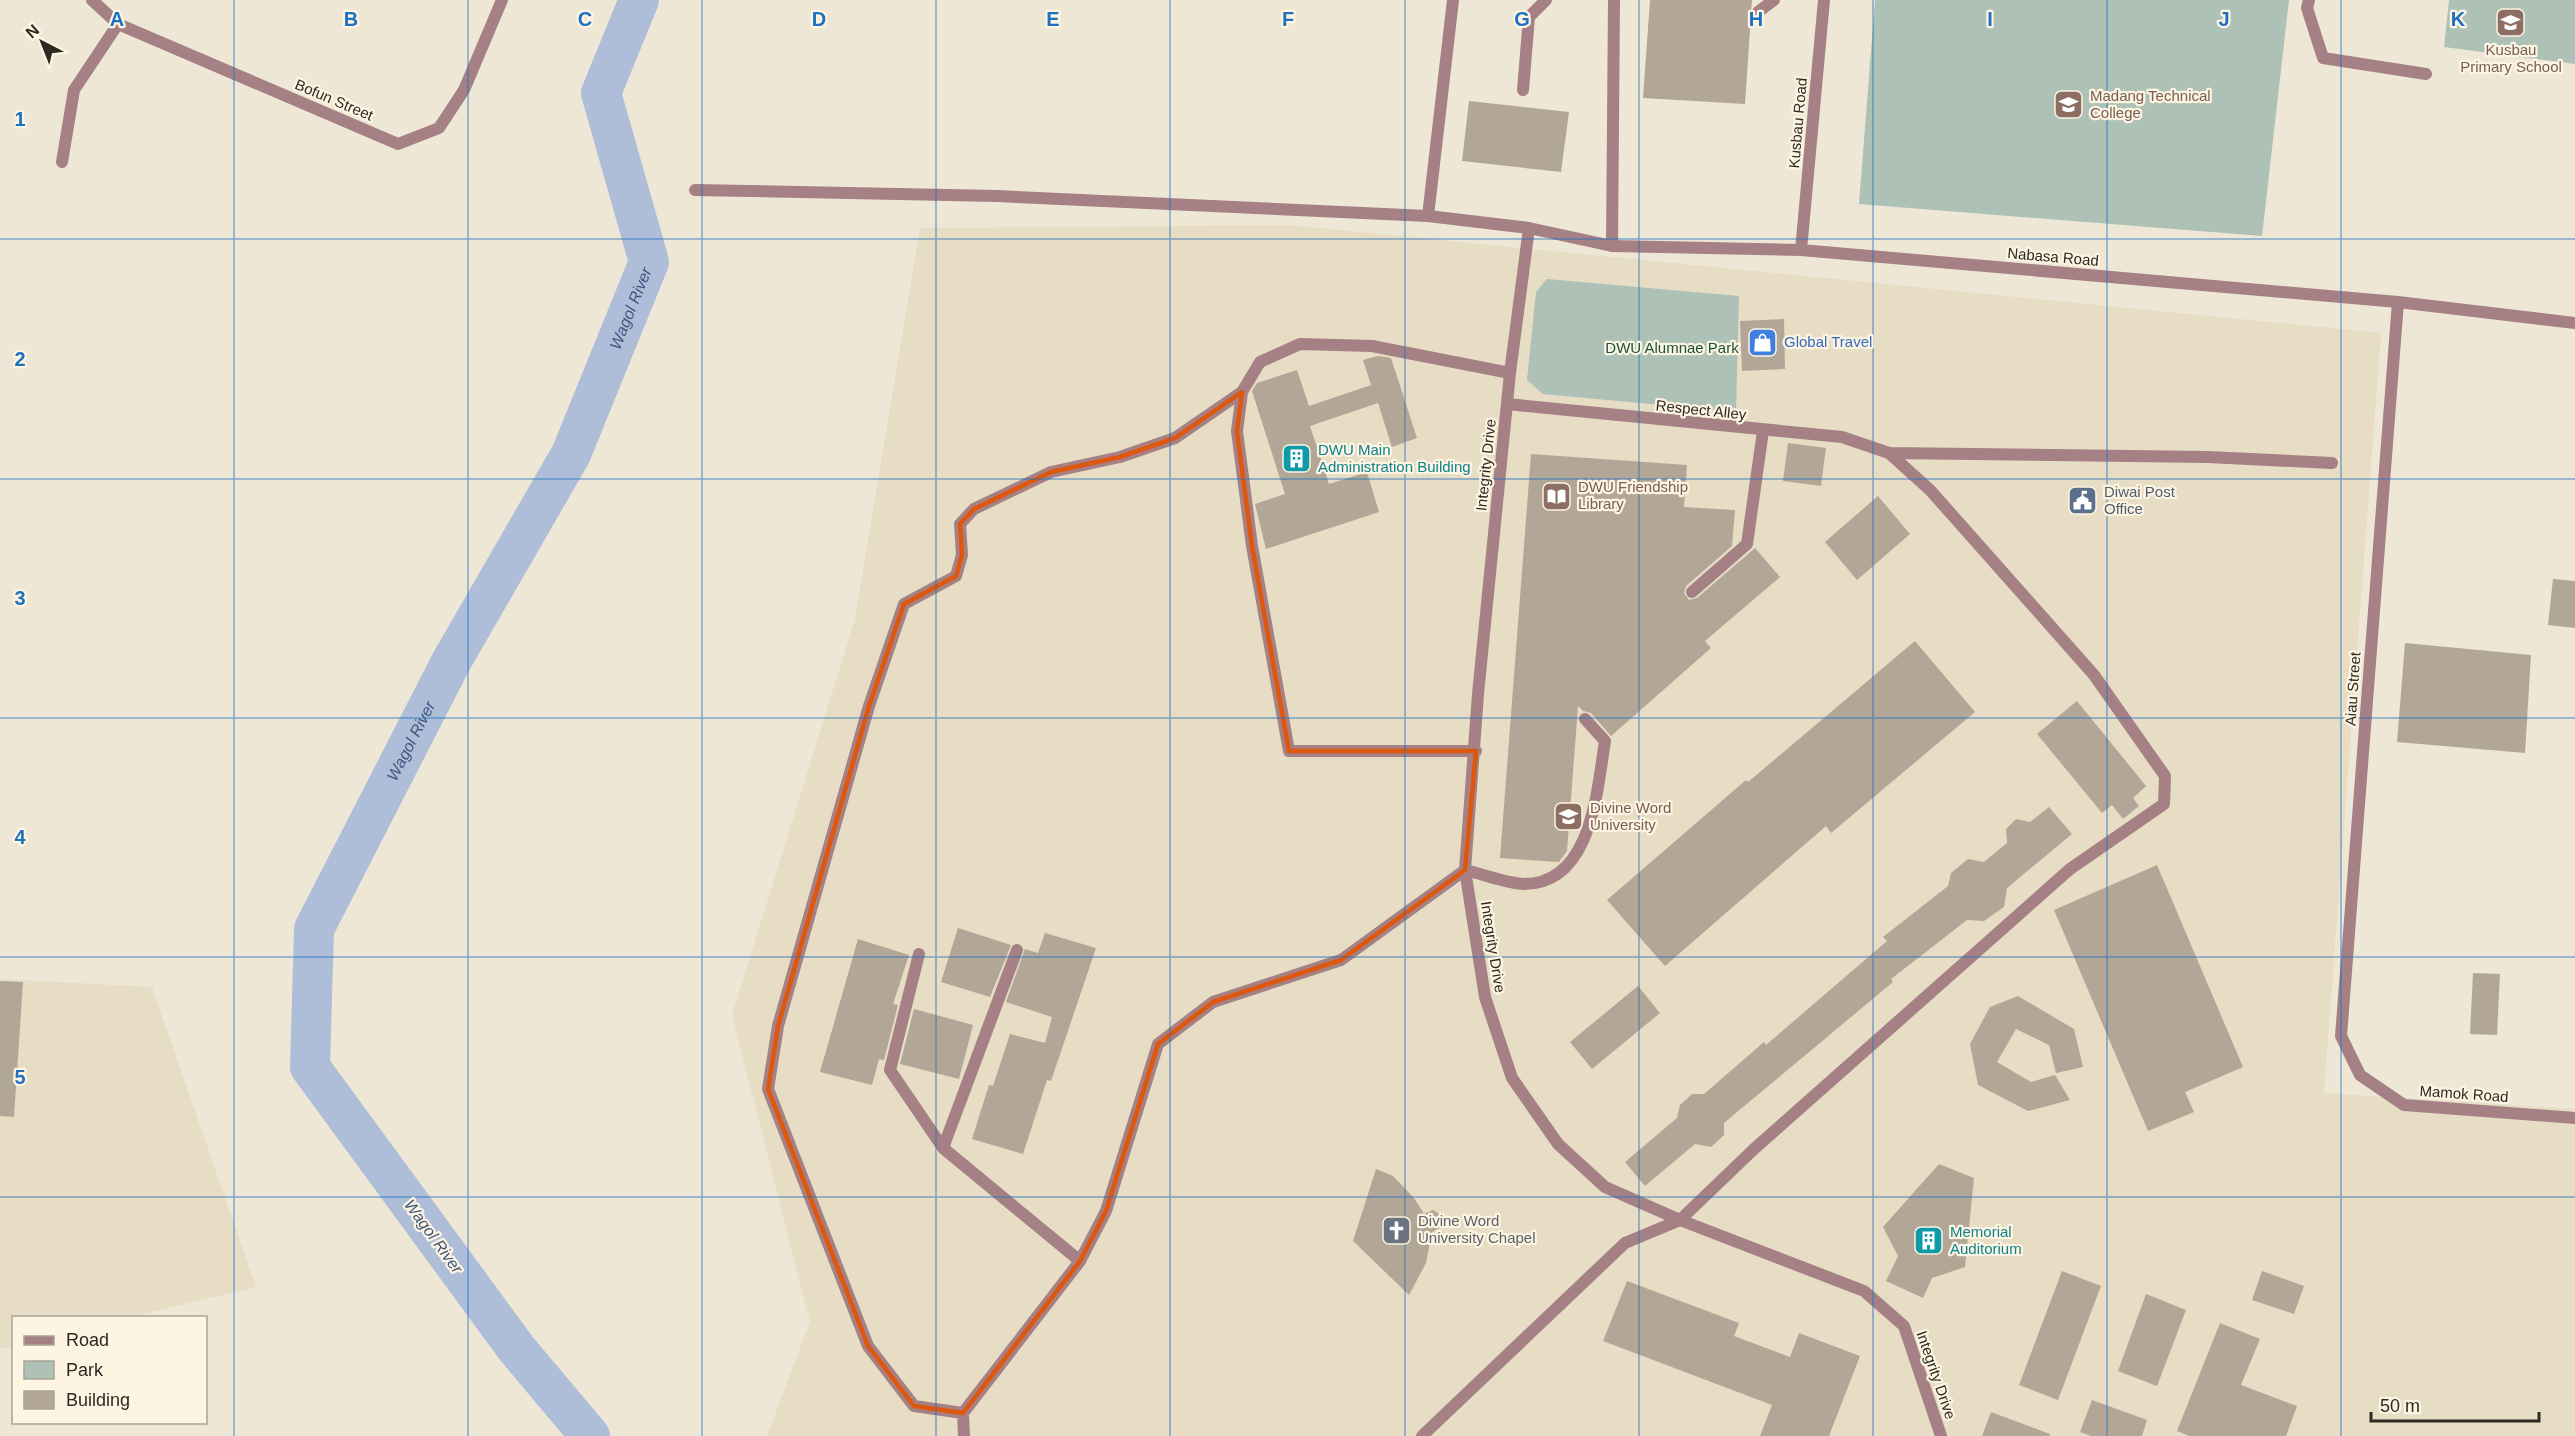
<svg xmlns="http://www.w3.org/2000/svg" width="2575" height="1436" font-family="Arial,sans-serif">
<rect width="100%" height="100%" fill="#efe7d5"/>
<path fill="#e7dcc4" d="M1289 225 2381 333 2324 1093 2575 1109V1436H767L810 1322 732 1015 855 619 920 228Z
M0 979 152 987 256 1287 130 1317 14 1318 13 1346 0 1349Z"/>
<path fill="#adc1b7" d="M1875 0H2289L2262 236 1859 204Z
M2449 0H2575V64L2444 47Z
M1547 279 1739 296 1736 412 1543 394 1527 380 1536 292Z"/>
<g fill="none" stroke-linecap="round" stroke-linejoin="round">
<path stroke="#aebed9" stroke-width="40" id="s1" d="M590 1436 516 1348 310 1067 314 929 451 662 571 454 649 262 601 93 639 0"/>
</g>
<path fill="#b2a697" d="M1650 0H1752L1745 104 1643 98Z
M1469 101 1569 112 1561 172 1462 161Z
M1784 319 1785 369 1742 371 1740 321Z
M1378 356 1391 358 1417 438 1392 447 1378 403 1310 426 1329 484 1367 472 1379 512 1266 549 1255 504 1285 494 1252 391 1257 383 1297 370 1309 406 1371 385 1363 360Z
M1788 443 1826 448 1821 486 1783 481Z
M1531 454 1687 465 1684 507 1735 510 1732 546 1686 586 1684 593 1689 600 1697 598 1755 548 1780 577 1705 641 1711 648 1611 736 1591 713 1583 711 1578 706 1567 851 1559 862 1500 858Z
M1878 496 1910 534 1857 580 1825 542Z
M2553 579 2575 581V628L2548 625Z
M1915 641 1975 712 1831 833 1826 826 1665 966 1607 900 1746 780 1748 782Z
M2405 643 2531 655 2525 753 2397 742Z
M2077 701 2146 786 2133 798 2139 806 2123 819 2112 805 2102 813 2037 734Z
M2049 807 2072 834 2007 888 2004 907 1984 921 1967 920 1891 979 1893 982 1724 1123V1135L1711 1147 1695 1144 1645 1186 1625 1162 1677 1118 1680 1105 1692 1094H1704L1764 1042 1766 1045 1887 941 1883 937 1948 886 1951 873 1968 859 1984 862 2007 843 2006 829 2016 819 2030 822Z
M2157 865 2243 1067 2185 1092 2194 1112 2148 1131 2054 910Z
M958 928 1011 945 990 997 941 982Z
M1045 933 1096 948 1051 1081 1047 1080 1023 1154 972 1139 989 1085 993 1086 1010 1034 1045 1043 1052 1017 1006 1002 1025 949 1038 953Z
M858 939 909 955 893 1004 898 1005 884 1060 879 1059 872 1085 820 1072Z
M2473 973 2500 974 2497 1035 2470 1034Z
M0 981 23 982 14 1117 0 1116Z
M1638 986 1660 1013 1592 1069 1570 1042Z
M2018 996 2074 1029 2083 1067 2056 1073 2049 1045 2016 1029 1997 1062 2031 1082 2055 1075 2070 1100 2028 1111 1978 1085 1970 1044 1990 1007Z
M914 1009 973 1025 959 1079 900 1064Z
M1939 1164 1974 1178 1965 1267 1932 1278 1923 1298 1886 1281 1898 1256 1883 1227Z
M1376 1169 1393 1176 1414 1198 1424 1214 1433 1210 1441 1215 1442 1227 1432 1232 1426 1263 1409 1295 1353 1241Z
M2062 1271 2101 1286 2058 1400 2019 1385Z
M2262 1271 2304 1286 2294 1314 2252 1300Z
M1627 1281 1739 1323 1734 1336 1790 1357 1799 1333 1860 1356 1829 1436H1760L1772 1405 1603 1341Z
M2146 1294 2186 1310 2157 1386 2118 1371Z
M2220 1323 2260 1339 2241 1385 2297 1406 2286 1436H2189L2177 1431Z
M2092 1400 2147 1420 2142 1436H2091L2080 1432Z
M1991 1412 2050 1434 2049 1436H1982Z"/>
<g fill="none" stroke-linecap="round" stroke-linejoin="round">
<path stroke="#a58085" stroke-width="12" d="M1758 12 1774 0
M1523 90 1529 17 1546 0
M1612 246 1614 0
M1692 592 1747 544 1763 431
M1465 870C1483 874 1505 883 1524 884 1592 884 1597 790 1605 741L1585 719
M919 954 890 1070 943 1148 1080 1261
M943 1148 1017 950
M1422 1436 1625 1243 1680 1220 1753 1150 2070 869 2164 804 2165 776 2094 675 1930 490 1889 453"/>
<path stroke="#a58085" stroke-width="12" d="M92 0 118 24 398 144 439 128 464 90 502 0
M2309 0 2307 8 2323 58 2426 74
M62 162 74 90 118 24
M695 190 997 196 1428 216 1529 228 1612 246 1801 250 2398 302 2575 323
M1428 216 1453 0
M1529 228 1510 373 1478 694 1465 870 1485 997 1512 1078 1558 1144 1605 1187 1680 1220 1864 1291 1904 1326 1941 1436
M1801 250 1824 0
M2398 302 2341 1036 2360 1075 2404 1105 2575 1118
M1507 404 1842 437 1889 453 2208 457 2332 463
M1476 751H1289L1252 546 1237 431 1242 392 1260 362 1300 344 1372 346 1510 373
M963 1413 914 1406 868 1346 768 1089 778 1026 869 706 904 604 956 576 962 555 960 524 974 509 1051 472 1120 457 1175 438 1242 392
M964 1436 963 1413 1080 1261 1106 1211 1158 1044 1213 1002 1341 960 1465 870"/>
</g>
<path fill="none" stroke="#df570d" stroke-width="4.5" stroke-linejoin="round" d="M1242 392 1237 431 1252 546 1289 751H1476L1465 870 1341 960 1213 1002 1158 1044 1106 1211 1080 1261 963 1413 914 1406 868 1346 768 1089 778 1026 869 706 904 604 956 576 962 555 960 524 974 509 1051 472 1120 457 1175 438Z"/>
<path fill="none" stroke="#1e71c0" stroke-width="1.5" stroke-opacity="0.55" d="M234 0V1436M468 0V1436M702 0V1436M936 0V1436M1170 0V1436M1405 0V1436M1639 0V1436M1873 0V1436M2107 0V1436M2341 0V1436M0 239H2575M0 479H2575M0 718H2575M0 957H2575M0 1197H2575"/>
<defs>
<symbol id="school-square" viewBox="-11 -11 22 22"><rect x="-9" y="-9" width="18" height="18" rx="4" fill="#8d6e63" stroke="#fdf4e2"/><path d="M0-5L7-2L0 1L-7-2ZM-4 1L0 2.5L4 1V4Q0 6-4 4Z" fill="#fff"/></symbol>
<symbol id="university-square" viewBox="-11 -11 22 22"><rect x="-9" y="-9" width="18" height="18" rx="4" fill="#8d6e63" stroke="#fdf4e2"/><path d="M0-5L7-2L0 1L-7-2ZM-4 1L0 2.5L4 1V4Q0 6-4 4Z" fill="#fff"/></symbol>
<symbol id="shop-square" viewBox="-11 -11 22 22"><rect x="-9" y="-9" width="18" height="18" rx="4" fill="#3f7fe0" stroke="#fdf4e2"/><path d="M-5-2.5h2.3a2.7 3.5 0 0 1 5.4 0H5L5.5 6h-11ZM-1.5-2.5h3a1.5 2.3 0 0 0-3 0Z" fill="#fff"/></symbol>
<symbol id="building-square" viewBox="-11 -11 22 22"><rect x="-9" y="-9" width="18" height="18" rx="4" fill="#0f9aa8" stroke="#fdf4e2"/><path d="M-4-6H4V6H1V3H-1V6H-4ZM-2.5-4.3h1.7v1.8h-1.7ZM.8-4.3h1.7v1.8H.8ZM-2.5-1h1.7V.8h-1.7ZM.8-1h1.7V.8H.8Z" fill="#fff"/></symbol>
<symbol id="library-square" viewBox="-11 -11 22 22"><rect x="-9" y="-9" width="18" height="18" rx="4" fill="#8d6e63" stroke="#fdf4e2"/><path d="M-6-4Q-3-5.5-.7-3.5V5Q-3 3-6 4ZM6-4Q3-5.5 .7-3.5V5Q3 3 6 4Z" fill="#fff"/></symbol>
<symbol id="civic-square" viewBox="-11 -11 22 22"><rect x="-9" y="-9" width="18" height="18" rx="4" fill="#5c6f8a" stroke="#fdf4e2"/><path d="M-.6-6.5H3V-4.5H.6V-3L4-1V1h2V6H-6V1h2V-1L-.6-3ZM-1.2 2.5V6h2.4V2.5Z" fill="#fff"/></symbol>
<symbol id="church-square" viewBox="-11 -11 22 22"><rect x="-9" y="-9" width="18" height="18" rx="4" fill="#6b7280" stroke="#fdf4e2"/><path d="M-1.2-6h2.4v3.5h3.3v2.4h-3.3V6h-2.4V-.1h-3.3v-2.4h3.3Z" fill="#fff"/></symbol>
</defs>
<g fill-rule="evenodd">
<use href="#school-square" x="2494" y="6" width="33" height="33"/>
<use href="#university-square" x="2052" y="88" width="33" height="33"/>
<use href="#shop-square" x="1746" y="326" width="33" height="33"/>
<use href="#building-square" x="1280" y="442" width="33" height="33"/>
<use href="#library-square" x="1540" y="480" width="33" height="33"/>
<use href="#civic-square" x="2066" y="484" width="33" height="33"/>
<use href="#university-square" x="1552" y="800" width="33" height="33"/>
<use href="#church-square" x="1380" y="1214" width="33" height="33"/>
<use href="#building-square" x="1912" y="1224" width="33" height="33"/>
</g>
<g text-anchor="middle" stroke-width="4.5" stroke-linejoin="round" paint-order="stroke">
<g font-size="15" fill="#785e54" stroke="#fdf4e2" text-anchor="start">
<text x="2511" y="55" text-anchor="middle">Kusbau<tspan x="2511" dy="17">Primary School</tspan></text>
<text x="2090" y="101">Madang Technical<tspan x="2090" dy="17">College</tspan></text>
<text x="1578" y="492">DWU Friendship<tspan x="1578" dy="17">Library</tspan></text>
<text x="1590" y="813">Divine Word<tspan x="1590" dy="17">University</tspan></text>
</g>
<g font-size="15" fill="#2d2a24" stroke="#fdf4e2">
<text transform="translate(334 100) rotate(23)" y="5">Bofun Street</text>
<text transform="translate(1798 123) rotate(-85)" y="5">Kusbau Road</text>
<text transform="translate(2053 257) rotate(5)" y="5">Nabasa Road</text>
<text transform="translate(1701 410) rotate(6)" y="5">Respect Alley</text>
<text transform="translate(1486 465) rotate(-84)" y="5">Integrity Drive</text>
<text transform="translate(2353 689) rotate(-86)" y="5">Aiau Street</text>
<text transform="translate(1493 947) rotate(81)" y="5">Integrity Drive</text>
<text transform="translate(2464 1094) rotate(4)" y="5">Mamok Road</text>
<text transform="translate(1936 1375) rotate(71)" y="5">Integrity Drive</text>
</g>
<g font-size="15" fill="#366cbe" stroke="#fdf4e2" text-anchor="start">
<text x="1784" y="347">Global Travel</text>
</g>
<g font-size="15" fill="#18533b" stroke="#fdf4e2">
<text x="1672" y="353">DWU Alumnae Park</text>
</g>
<g font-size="15" fill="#0d838f" stroke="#fdf4e2" text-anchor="start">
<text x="1318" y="455">DWU Main<tspan x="1318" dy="17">Administration Building</tspan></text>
<text x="1950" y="1237">Memorial<tspan x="1950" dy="17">Auditorium</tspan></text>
</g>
<g font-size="15" fill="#4e5e75" stroke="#fdf4e2" text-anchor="start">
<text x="2104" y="497">Diwai Post<tspan x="2104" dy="17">Office</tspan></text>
</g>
<g font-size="15" fill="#5b616d" stroke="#fdf4e2" text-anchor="start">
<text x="1418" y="1226">Divine Word<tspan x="1418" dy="17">University Chapel</tspan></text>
</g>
<g font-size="16" font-style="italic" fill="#3e557e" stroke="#fdf4e2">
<text dy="6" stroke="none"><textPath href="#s1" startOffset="1299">Wagol River</textPath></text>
<text dy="6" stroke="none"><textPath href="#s1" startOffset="813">Wagol River</textPath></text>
<text transform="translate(434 1236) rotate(54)" y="6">Wagol River</text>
</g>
</g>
<g font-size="20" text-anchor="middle" font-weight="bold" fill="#1e71c0" stroke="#fdf4e2" stroke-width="4.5" stroke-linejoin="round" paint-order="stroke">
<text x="117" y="26">A</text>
<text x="351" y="26">B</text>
<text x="585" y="26">C</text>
<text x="819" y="26">D</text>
<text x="1053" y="26">E</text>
<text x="1288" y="26">F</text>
<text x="1522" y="26">G</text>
<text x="1756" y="26">H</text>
<text x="1990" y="26">I</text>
<text x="2224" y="26">J</text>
<text x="2458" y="26">K</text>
<text x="20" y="126">1</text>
<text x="20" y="366">2</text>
<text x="20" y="605">3</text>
<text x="20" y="844">4</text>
<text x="20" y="1084">5</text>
</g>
<rect x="12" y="1316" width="195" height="108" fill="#fdf4e2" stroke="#aaa396" stroke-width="1.5"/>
<rect x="24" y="1336" width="30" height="9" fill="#a58085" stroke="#aaa396" stroke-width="1.5"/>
<text x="66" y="1346" font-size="18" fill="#2d2a24">Road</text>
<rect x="24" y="1361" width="30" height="18" fill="#adc1b7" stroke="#aaa396" stroke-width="1.5"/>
<text x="66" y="1376" font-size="18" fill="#2d2a24">Park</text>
<rect x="24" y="1391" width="30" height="18" fill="#b2a697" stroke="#aaa396" stroke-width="1.5"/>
<text x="66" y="1406" font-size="18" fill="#2d2a24">Building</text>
<g transform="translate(42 42) rotate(318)" stroke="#fdf4e2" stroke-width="4.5" paint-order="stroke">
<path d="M0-4.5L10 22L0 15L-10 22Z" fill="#2d2a24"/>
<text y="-9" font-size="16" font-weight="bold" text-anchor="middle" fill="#2d2a24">N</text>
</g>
<path d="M2371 1412v9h168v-9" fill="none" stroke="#2d2a24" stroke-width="3"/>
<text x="2380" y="1412" font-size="18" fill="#2d2a24" stroke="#fdf4e2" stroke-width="4.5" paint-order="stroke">50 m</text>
</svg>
